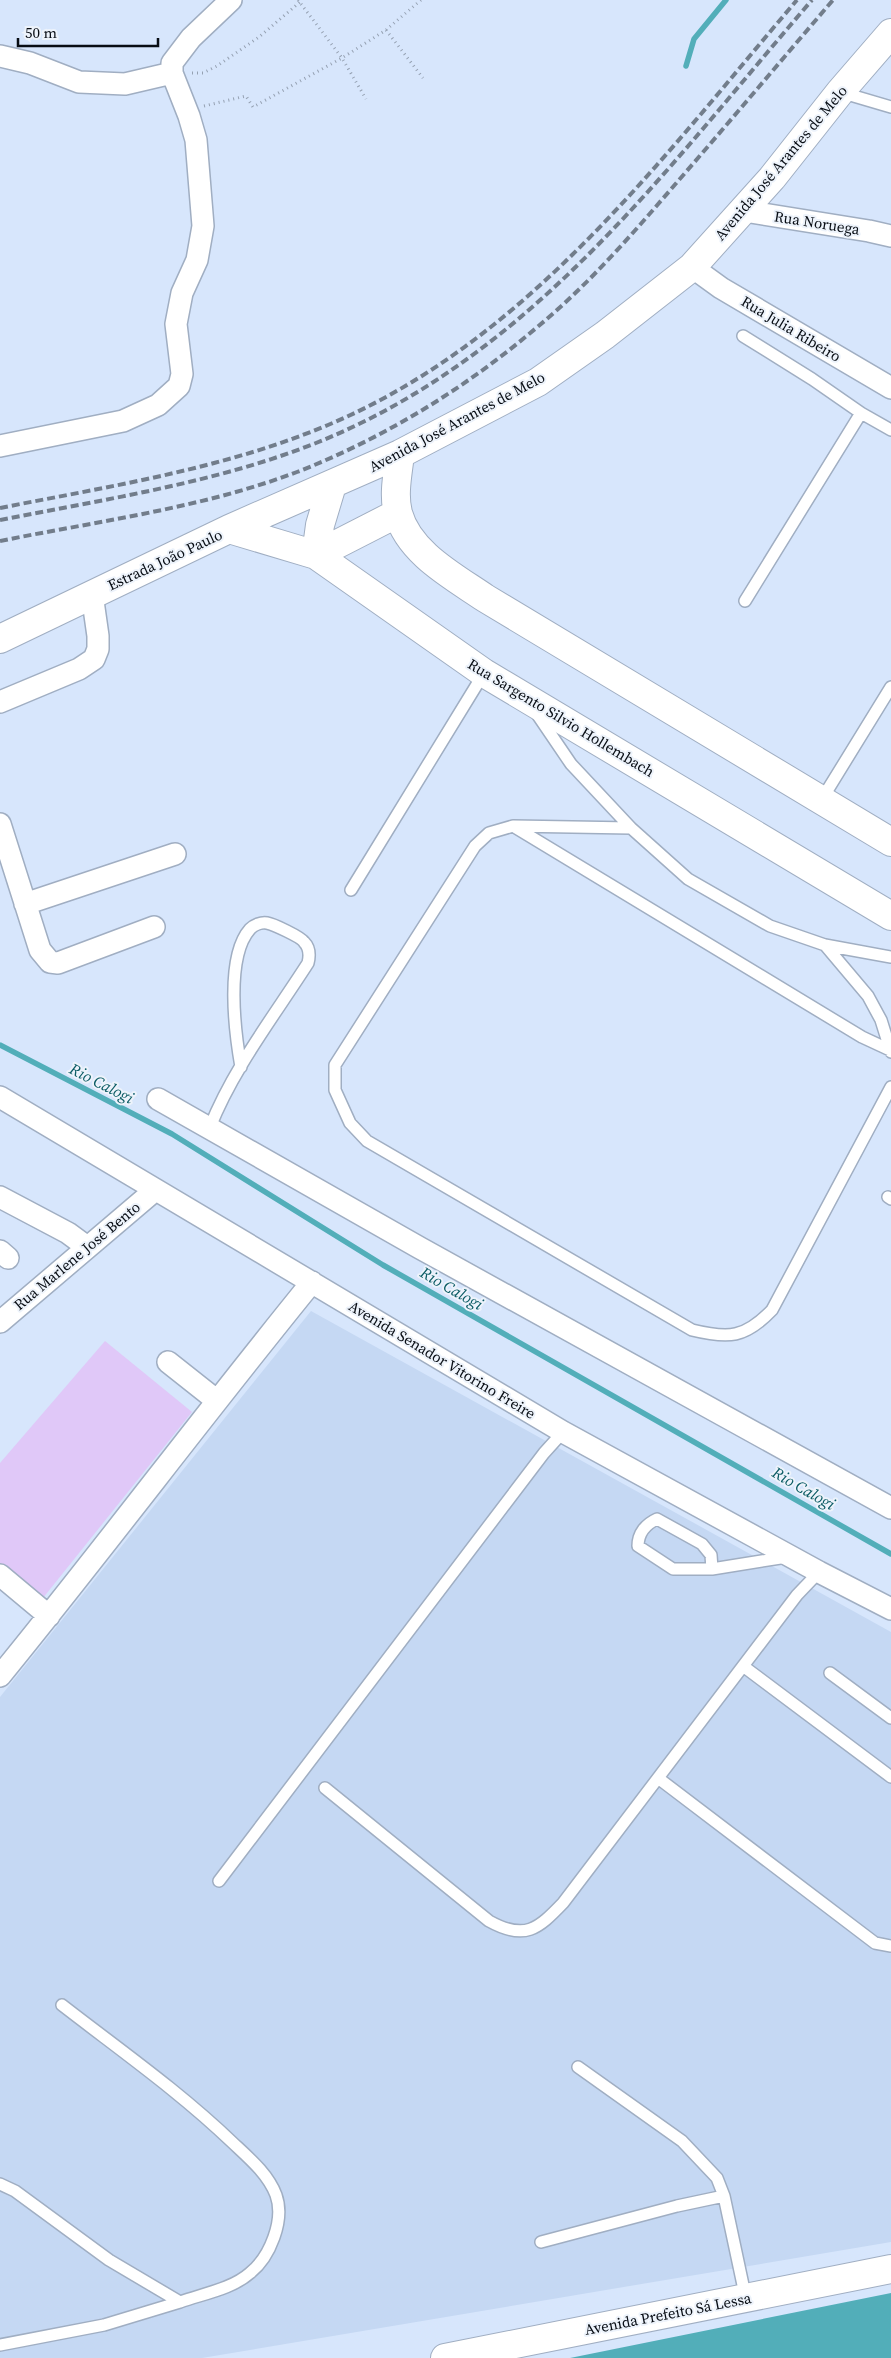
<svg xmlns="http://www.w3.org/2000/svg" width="891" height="2358" font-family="'Source Serif 4',serif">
<rect width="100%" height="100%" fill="#d7e6fc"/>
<path fill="#c5d8f3" d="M311 1311 891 1632V2242L202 2358H0V1697Z"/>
<path fill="#e0c8f8" d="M105 1341 192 1412 43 1598 0 1565V1463Z"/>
<path fill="#52aeb9" d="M891 2293V2358H570Z"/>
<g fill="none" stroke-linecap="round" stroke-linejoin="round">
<path stroke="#52aeb9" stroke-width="5.5" d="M686 66 694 39 726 0
M0 1045 172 1134 383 1265 891 1554"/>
<defs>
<path id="service" d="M840 92 891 107
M743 336 812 379 861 413 891 430
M745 601 861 413
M537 714 571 764 631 828 688 879 770 926 825 945 891 957
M822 799 891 687
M513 826 862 1037 890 1050
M631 828 513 826 489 833 475 846 335 1065V1090L350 1123 367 1141 692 1330C729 1339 745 1338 772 1310L891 1087
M351 890 484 673
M825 945 868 996 881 1020 891 1052
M210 1127C233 1069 274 1016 308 963 310 955 310 948 304 942 301 937 273 924 267 923 261 922 254 925 250 929 225 957 235 1033 241 1067
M888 1197 891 1199
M712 1569 711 1555 702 1544 657 1519C646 1524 638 1533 638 1546L673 1569H712L787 1557
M743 1666 891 1777
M830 1673 891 1718
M658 1778 875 1943 891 1946
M325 1788 489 1921C525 1941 538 1929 563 1903L797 1595 819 1572
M219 1881 544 1453 563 1432
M578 2067 682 2141 717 2178 724 2196 746 2299
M0 2184 15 2191 109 2260 180 2302C202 2294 232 2289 250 2273 270 2257 285 2220 276 2195 268 2174 249 2158 233 2143 180 2092 120 2050 62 2005
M541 2242 677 2206 724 2196
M0 2345 104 2325 180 2302"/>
<path id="minor" d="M0 56 30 63 79 82 125 84 172 73
M744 211 869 231 891 236
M692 267 721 288 891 388
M0 446 123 421 158 405 179 386 182 374 176 324 182 293 197 260 203 226 196 140 189 116 172 73V63L191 38 231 0
M0 702 79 669 94 659 98 649V636L92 594
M0 824 40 950 50 962 58 963 154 927
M25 904 175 854
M0 1097 563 1432 819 1572 891 1609
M158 1099 420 1248 891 1508
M0 1197 68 1233 87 1247
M0 1251 8 1258
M0 1322 154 1191
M168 1362 216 1400
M0 1575 49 1616
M0 1676C106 1546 206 1412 312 1282"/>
<path id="tertiary" d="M445 2358 891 2269"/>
<path id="secondary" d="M400 454C398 473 393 494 398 513 409 553 453 576 485 598L891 842
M229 529 316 555 484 673 891 916
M316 555 398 513
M316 555 320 525 332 485
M0 639 229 529 400 454 538 382 605 335 692 267 772 178 840 92 891 33"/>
</defs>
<use href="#service" stroke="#a0aec2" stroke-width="14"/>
<use href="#minor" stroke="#a0aec2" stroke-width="24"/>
<use href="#tertiary" stroke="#a0aec2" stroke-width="30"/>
<use href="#secondary" stroke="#a0aec2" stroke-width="30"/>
<path stroke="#95a1b2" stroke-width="3" stroke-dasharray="1 4" stroke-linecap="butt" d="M298 0 342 58 366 99
M386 30 423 78
M192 73H203L217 66 259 37 300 2
M204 106 246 96 253 107 342 58 386 30 421 0"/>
<use href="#service" stroke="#fff" stroke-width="11"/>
<use href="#minor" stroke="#fff" stroke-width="21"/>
<use href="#tertiary" stroke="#fff" stroke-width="28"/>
<use href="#secondary" stroke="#fff" stroke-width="28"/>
<path stroke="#727d8b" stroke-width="4" stroke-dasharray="8 4" stroke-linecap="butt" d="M0 508C111 486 223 469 328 425 528 341 661 159 797 0
M0 520C106 499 215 483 316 443 533 356 665 170 812 0
M0 541C99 521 202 508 297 472 384 438 464 389 535 329 586 287 629 238 672 188 726 126 779 63 833 0"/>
</g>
<g text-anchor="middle" stroke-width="4" stroke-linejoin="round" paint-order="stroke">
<g font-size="15" fill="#080d14" stroke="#edf3fb">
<text transform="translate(781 163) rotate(-50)" y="5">Avenida José Arantes de Melo</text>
<text transform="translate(817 223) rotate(9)" y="5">Rua Noruega</text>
<text transform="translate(791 329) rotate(31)" y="5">Rua Julia Ribeiro</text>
<text transform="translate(457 422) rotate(-28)" y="5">Avenida José Arantes de Melo</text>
<text transform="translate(165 560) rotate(-25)" y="5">Estrada João Paulo</text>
<text transform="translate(561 718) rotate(31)" y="5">Rua Sargento Silvio Hollembach</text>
<text transform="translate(77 1256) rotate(-40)" y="5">Rua Marlene José Bento</text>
<text transform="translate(442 1360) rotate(31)" y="5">Avenida Senador Vitorino Freire</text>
<text transform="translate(668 2314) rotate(-11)" y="5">Avenida Prefeito Sá Lessa</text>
</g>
<g font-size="16" font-style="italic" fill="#0c5c65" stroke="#edf3fb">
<text transform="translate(102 1083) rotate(27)" y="6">Rio Calogi</text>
<text transform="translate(452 1288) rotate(30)" y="6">Rio Calogi</text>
<text transform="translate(804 1488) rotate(30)" y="6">Rio Calogi</text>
</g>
</g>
<path d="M18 38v8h140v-8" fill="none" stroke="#080d14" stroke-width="2.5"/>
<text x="25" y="38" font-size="15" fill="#080d14" stroke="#edf3fb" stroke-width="4" paint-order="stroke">50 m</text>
</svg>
